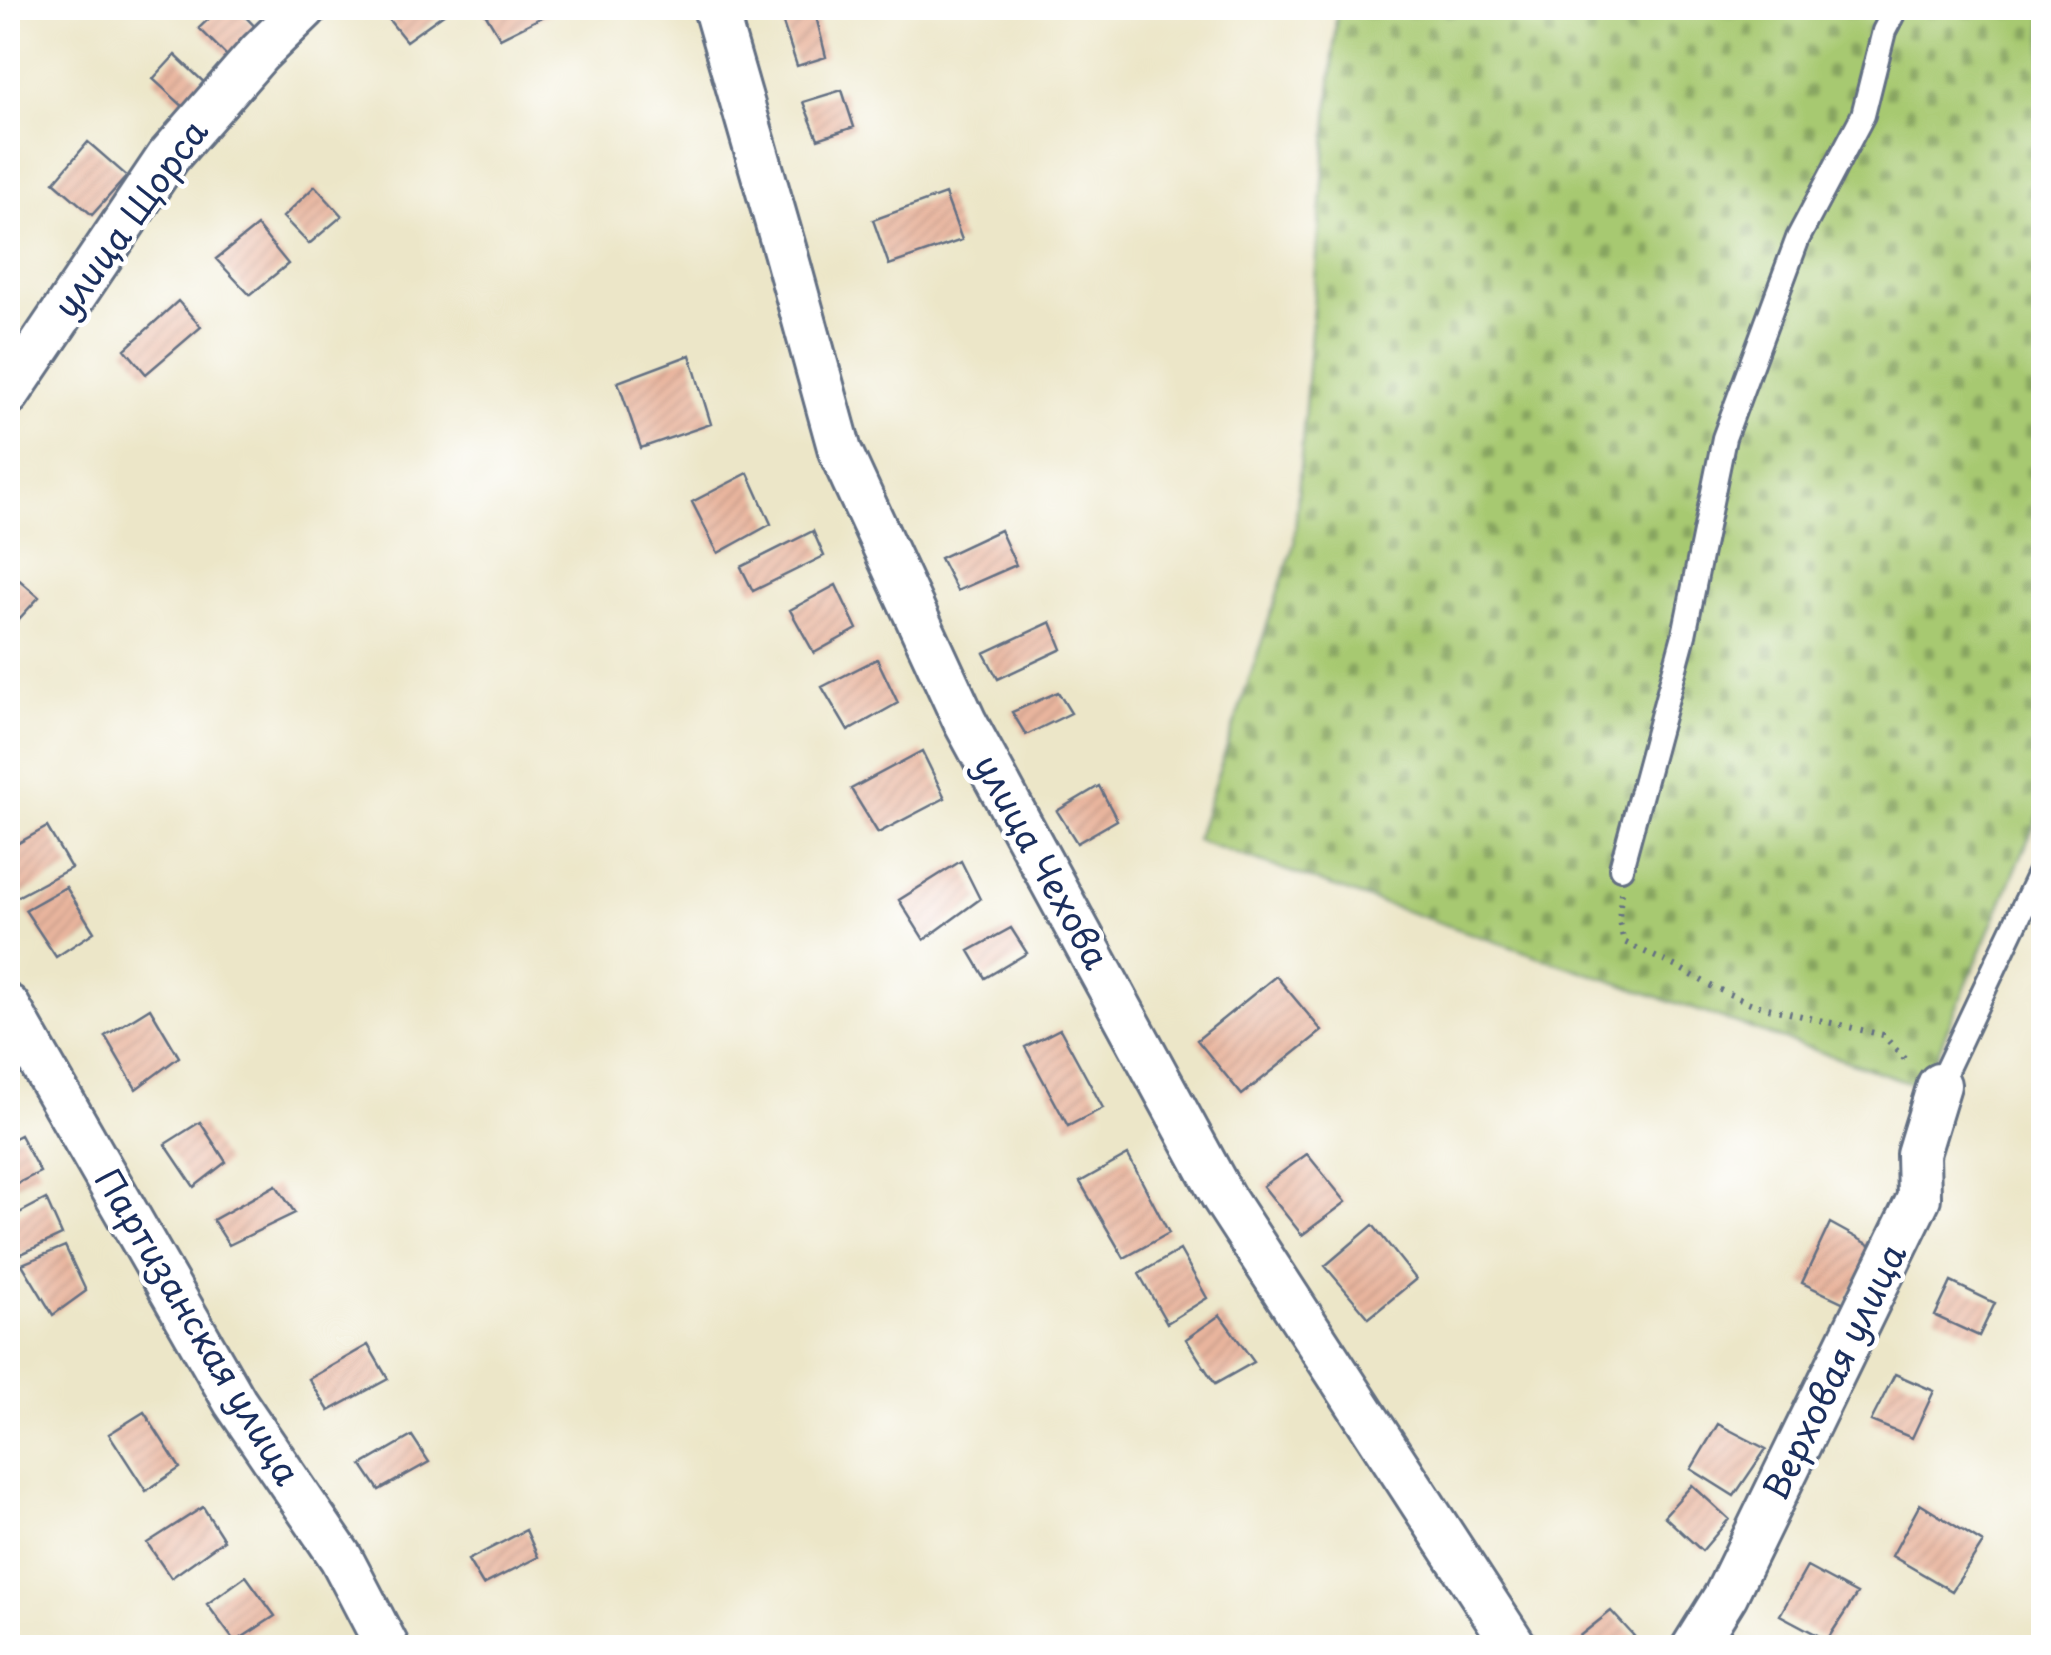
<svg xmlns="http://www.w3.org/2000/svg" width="2051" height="1655" font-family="'Playpen Sans',sans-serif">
<defs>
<pattern id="cemetery-stones" width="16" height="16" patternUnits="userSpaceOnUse" patternTransform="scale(2.5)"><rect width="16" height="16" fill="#a7c971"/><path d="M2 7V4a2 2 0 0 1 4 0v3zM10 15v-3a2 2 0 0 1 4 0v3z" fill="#87a460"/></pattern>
<pattern id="building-hatch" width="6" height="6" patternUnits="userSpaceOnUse" patternTransform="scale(2.5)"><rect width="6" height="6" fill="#e9b59e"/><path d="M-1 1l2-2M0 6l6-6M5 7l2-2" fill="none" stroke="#c79c8a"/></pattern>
</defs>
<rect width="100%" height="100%" fill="#fff"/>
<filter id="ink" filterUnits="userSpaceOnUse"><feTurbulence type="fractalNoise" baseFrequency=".01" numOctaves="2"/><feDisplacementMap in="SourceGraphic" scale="20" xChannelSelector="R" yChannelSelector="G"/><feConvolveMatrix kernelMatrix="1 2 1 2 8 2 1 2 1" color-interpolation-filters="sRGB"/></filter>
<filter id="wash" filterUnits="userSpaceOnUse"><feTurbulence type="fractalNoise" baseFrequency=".0048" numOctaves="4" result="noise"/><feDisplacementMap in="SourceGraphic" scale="40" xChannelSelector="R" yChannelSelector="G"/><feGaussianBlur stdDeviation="2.25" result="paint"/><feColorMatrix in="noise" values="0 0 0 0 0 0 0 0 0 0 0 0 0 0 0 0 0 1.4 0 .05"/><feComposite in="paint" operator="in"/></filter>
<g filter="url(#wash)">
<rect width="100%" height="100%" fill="#ece6c8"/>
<path fill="url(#cemetery-stones)" stroke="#617c68" stroke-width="2.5" d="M1337 8H2043V805L1923 1087 1196 840 1294 544Z"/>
<g id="blocks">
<path fill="url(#building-hatch)" d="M220 8H237L261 33 233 62 199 28Z
M384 8H452L406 41 381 10Z
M482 8H552L554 11 500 38Z
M778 8H814L826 57 797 66Z
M175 55 209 87 187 110 153 79Z
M842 90 854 127 818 139 803 102Z
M88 142 127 176 92 215 54 182Z
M315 186 342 216 309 244 283 217Z
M945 194 962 240 889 265 873 220Z
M257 226 288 264 250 295 216 259Z
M178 301 201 327 146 374 125 349Z
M690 355 711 424 641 448 618 382Z
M748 473 771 524 718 553 692 502Z
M1000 530 1016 565 957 591 940 558Z
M813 531 824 556 753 591 741 567Z
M8 570 39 597 8 631Z
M836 585 857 629 814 653 790 610Z
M1051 622 1062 649 998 679 984 653Z
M877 659 898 703 848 731 822 687Z
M1058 692 1071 713 1026 735 1012 712Z
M922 751 945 798 878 833 851 789Z
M1099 786 1117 820 1077 843 1057 811Z
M47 827 71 868 13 899 8 888V849Z
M961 861 980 899 924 940 899 900Z
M66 887 94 932 56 957 25 910Z
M1011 928 1027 953 985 978 969 951Z
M1276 976 1322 1031 1242 1095 1197 1040Z
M150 1008 179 1057 136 1089 105 1036Z
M1060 1029 1103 1108 1068 1126 1025 1047Z
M200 1122 226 1162 194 1187 165 1144Z
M20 1135 40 1172 8 1188V1141Z
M1307 1154 1346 1202 1302 1235 1263 1186Z
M1128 1155 1169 1233 1124 1258 1080 1182Z
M276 1185 295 1213 229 1245 213 1220Z
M46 1199 62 1235 19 1255 8 1234V1219Z
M1830 1223 1877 1249 1844 1303 1802 1283Z
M1373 1225 1416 1279 1369 1318 1325 1266Z
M65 1246 86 1291 53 1315 22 1264Z
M1180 1250 1207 1298 1167 1323 1139 1274Z
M1951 1282 1995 1303 1979 1336 1935 1316Z
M1220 1315 1254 1362 1215 1384 1186 1339Z
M368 1345 388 1379 329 1411 309 1379Z
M1895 1374 1934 1391 1912 1438 1871 1421Z
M144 1412 180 1468 146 1491 109 1434Z
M1718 1424 1766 1449 1734 1496 1691 1469Z
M412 1436 429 1462 379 1490 362 1465Z
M1692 1485 1729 1519 1702 1551 1664 1516Z
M1920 1504 1983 1543 1952 1591 1892 1556Z
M203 1507 224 1540 171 1578 147 1543Z
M526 1530 538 1557 483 1585 468 1560Z
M1807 1567 1857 1594 1827 1640 1780 1615Z
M246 1576 275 1616 235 1642 207 1604Z
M1611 1611 1634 1636 1619 1648H1577L1572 1642Z"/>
</g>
</g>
<g filter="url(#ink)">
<use href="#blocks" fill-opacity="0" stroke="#646f83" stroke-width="2.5"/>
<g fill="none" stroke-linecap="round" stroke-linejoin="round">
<defs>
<path id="lane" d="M1621 868 1684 635 1724 438 1798 238 1863 115 1884 31 1896 8
M1939 1085 2044 863"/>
<path id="street" d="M715 8 785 251 840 451 965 722 1223 1197 1516 1648
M8 394 168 157 259 53 305 8
M8 1006 235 1402 341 1558 388 1648
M1693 1648 1726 1595 1919 1198 1918 1154 1939 1085"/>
</defs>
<use href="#lane" stroke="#646f83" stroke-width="28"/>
<use href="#street" stroke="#646f83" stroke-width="48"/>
<path stroke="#646f83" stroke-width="6" stroke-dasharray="2.5 8" stroke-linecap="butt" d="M1621 892 1619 921 1624 942 1681 969 1713 987 1755 1005 1883 1035 1909 1064"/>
<use href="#lane" stroke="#fff" stroke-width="22"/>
<use href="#street" stroke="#fff" stroke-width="42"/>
</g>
</g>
<g text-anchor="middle" stroke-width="9" stroke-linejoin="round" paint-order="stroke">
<g font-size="35" fill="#1b2f5e" stroke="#fff">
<text transform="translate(131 219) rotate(-54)" y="12">улица Щорса</text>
<text transform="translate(1041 862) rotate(61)" y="12">улица Чехова</text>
<text transform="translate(197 1327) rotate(59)" y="12">Партизанская улица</text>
<text transform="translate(1835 1372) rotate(-64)" y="12">Верховая улица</text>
</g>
</g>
<rect width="2051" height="1655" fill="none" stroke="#fff" stroke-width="40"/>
</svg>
